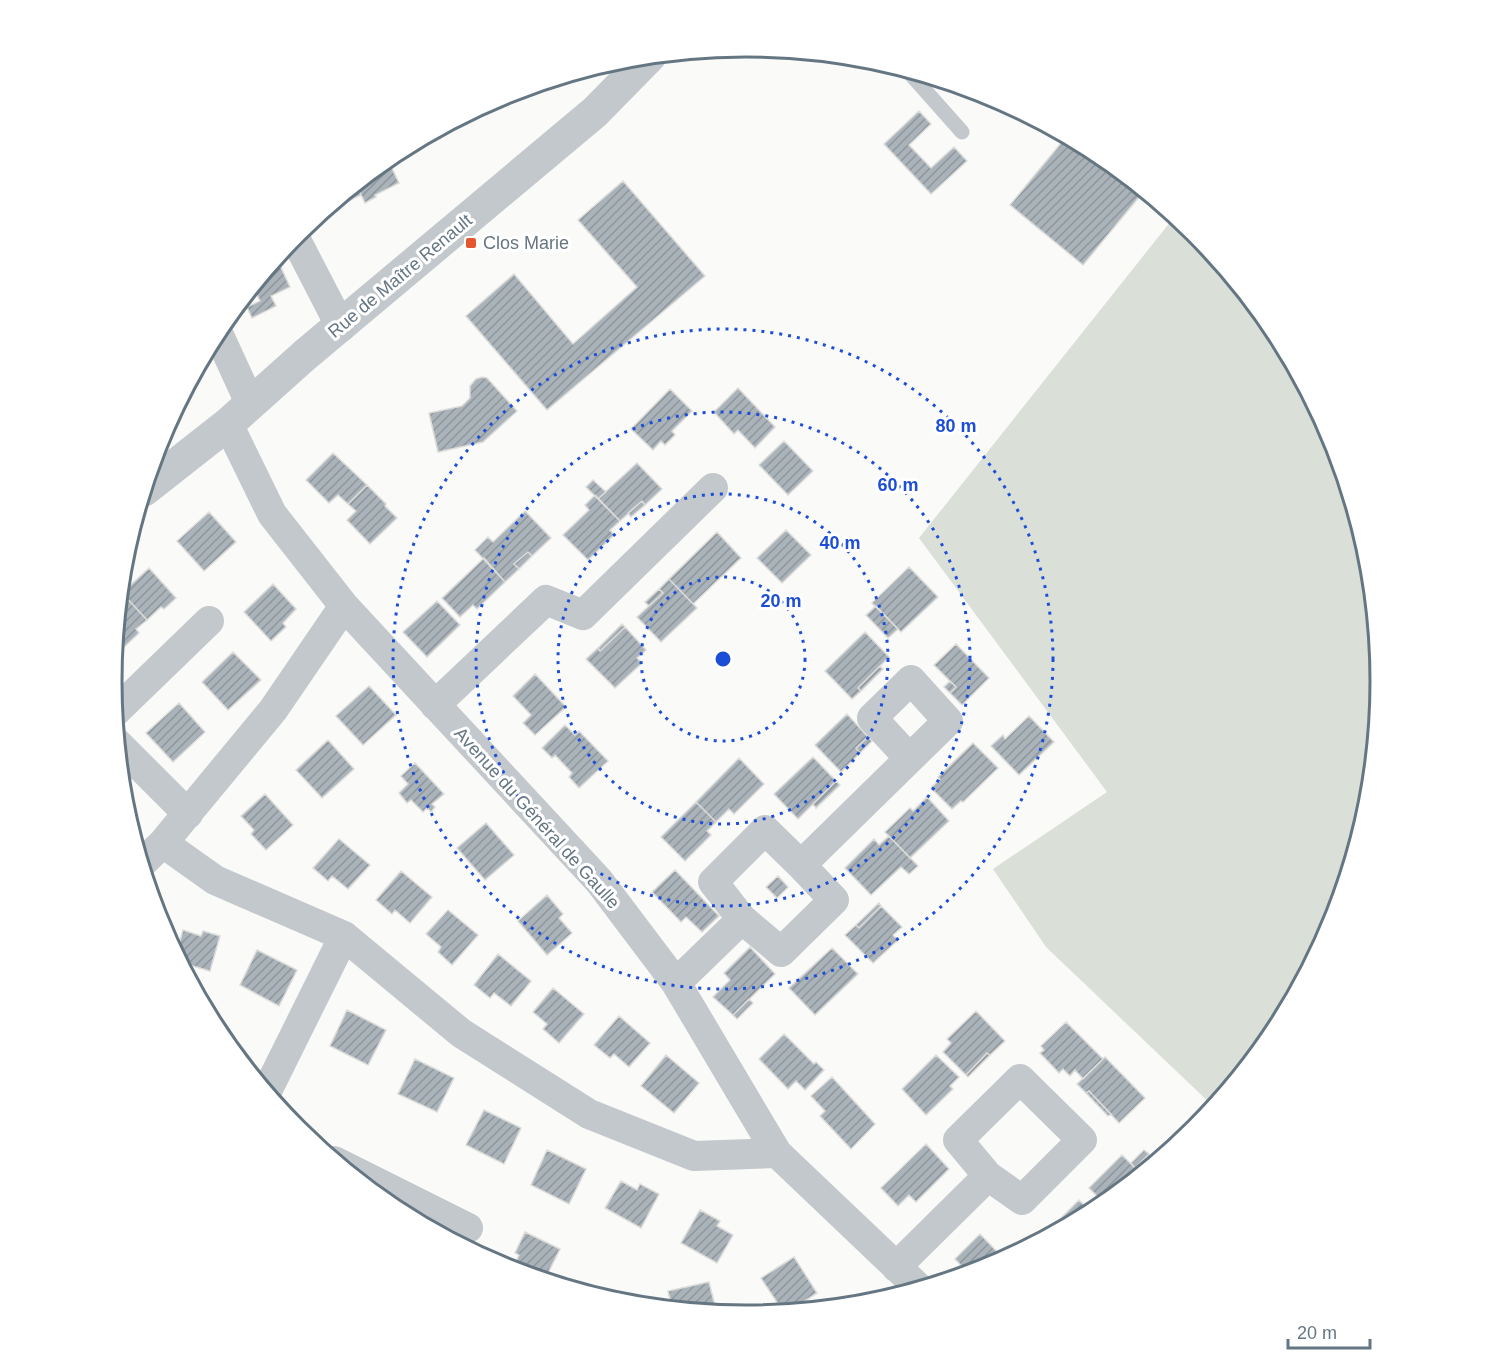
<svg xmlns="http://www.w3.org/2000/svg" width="1492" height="1363" font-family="Arial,sans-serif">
<defs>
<pattern id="building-hatch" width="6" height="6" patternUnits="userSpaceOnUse" patternTransform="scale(1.5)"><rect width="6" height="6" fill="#aab3b9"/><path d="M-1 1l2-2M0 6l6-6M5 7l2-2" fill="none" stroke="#8e969c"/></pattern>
</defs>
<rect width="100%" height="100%" fill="#fafaf8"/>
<path fill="#dadfd7" d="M1175 216 1195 233 1274 329 1333 439 1369 558 1381 682 1369 806 1333 925 1274 1035 1214 1107 1046 947 993 869 1107 792 919 538Z"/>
<path fill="url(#building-hatch)" stroke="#dcdcda" stroke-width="1.5" d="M919 111 931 124 909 145 931 168 954 147 967 161 931 194 884 144Z
M1067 136 1099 154 1144 191 1083 265 1010 205Z
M387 158 399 183 375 195 376 197 365 203 356 184Z
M623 181 705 276 547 410 466 316 514 274 573 344 637 287 578 220Z
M356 184 361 195 336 207 333 203Z
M278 261 290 287 271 296 276 306 252 318 247 307 260 301 253 286 270 265Z
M482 377 487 378 517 411 483 442 438 452 429 413 462 406 470 398V386L476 379Z
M738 388 775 427 755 448 738 430 734 434 714 412Z
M670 389 692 411 672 431 675 435 665 445 661 441 653 450 631 429Z
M784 441 813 471 788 495 759 465Z
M333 453 367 485 348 504 338 495 329 503 306 480Z
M637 463 662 489 645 505 642 501 620 521 598 499Z
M593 480 606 492 598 499 586 487Z
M367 485 386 504 385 506 397 518 370 544 347 520 356 511 348 504Z
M595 495 620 521 610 530 614 535 588 560 563 535 589 510 585 505Z
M642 501 645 505 631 517 628 513Z
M525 511 551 538 532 556 528 552 514 564 519 569 505 582 475 550 488 537 493 542Z
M209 512 236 542 204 571 177 541Z
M786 530 811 555 782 583 757 558Z
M717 532 741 558 693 604 669 579Z
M528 552 532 556 519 569 514 564Z
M484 558 505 582 477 609 473 605 460 617 442 598Z
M909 567 938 597 901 632 872 603Z
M149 568 176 598 164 609 161 607 147 620 122 593Z
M669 579 697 608 661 642 637 617 663 593 659 589Z
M273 584 296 609 283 623 286 627 271 641 244 612Z
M659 589 663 593 649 606 645 602Z
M122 593 147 620 136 629 139 633 122 649 115 641 120 595Z
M437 601 460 625 427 657 403 632Z
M876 606 898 629 888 638 866 615Z
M622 624 625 627 600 651 598 648Z
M625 627 646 650 637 658 642 663 615 688 586 659 598 648 600 651Z
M865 632 889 657 858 688 861 691 852 699 825 671Z
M956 644 989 678 962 705 950 693 956 687 934 665Z
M233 652 261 680 228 710 202 682Z
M880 666 883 669 861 691 858 688Z
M535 674 566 707 535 735 523 723 531 715 513 696Z
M950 681 956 687 950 693 944 687Z
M369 686 396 715 363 745 336 716Z
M179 703 205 732 173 762 146 733Z
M847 714 868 737 856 748 860 753 841 772 815 745Z
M1029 716 1054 742 1019 775 991 746 1003 735 1005 739Z
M565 725 575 735 579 731 608 761 579 788 569 777 572 773 555 755 552 758 542 748Z
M868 737 872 741 860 753 856 748Z
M328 740 354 769 322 798 296 770Z
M973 743 998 768 963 802 961 801 952 809 931 788 940 779 938 777Z
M813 757 836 781 798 819 774 794Z
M739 758 764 784 734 814 729 809 716 822 696 802Z
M415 763 444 794 432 804 435 807 431 812 427 808 423 812 411 800 407 803 399 793 408 784 401 776Z
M121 780 130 788 122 797Z
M836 781 840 785 816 808 813 804Z
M265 794 293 825 266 850 251 834 254 830 241 816Z
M927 797 949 821 910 858 885 832 910 808 913 811Z
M696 802 716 822 707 831 711 835 685 861 661 837Z
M486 823 514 855 485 880 457 848Z
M889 836 918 866 909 874 901 867 871 895 845 868 874 839 879 845Z
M339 839 370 865 348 889 332 876 328 881 313 868Z
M675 870 719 916 702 932 686 917 681 922 652 892Z
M401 871 432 897 410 923 395 910 392 914 376 900Z
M778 876 788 887 777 898 766 887Z
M547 895 563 914 559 918 572 933 547 955 518 921Z
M879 903 881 906 859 928 856 925Z
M881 906 902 927 893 935 898 940 873 963 845 935 856 925 859 928Z
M448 910 478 935 452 965 438 952 441 947 426 934Z
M183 930 201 936 203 931 220 936 210 971 179 962 176 955Z
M750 947 775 974 733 1015 713 997 730 980 724 973Z
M832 948 858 974 815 1015 789 988Z
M257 950 297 970 279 1006 240 985Z
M498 954 531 981 511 1006 494 993 490 998 474 985Z
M553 988 584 1014 559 1043 543 1029 547 1024 533 1012Z
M749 999 753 1003 737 1019 733 1015Z
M347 1010 386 1030 368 1065 330 1046Z
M976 1011 1005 1041 990 1055 987 1053 966 1075 943 1052 951 1043 947 1039Z
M619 1016 650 1043 629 1067 614 1054 610 1058 594 1045Z
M1066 1022 1103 1059 1083 1079 1075 1070 1070 1076 1063 1069 1059 1073 1040 1053 1044 1050 1041 1046Z
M217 1033 238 1043 233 1052 218 1034Z
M784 1034 814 1064 816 1062 824 1070 805 1090 796 1081 788 1089 759 1059Z
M987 1053 990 1055 968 1077 966 1075Z
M666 1055 699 1083 674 1113 641 1086Z
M936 1055 959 1077 950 1086 953 1089 926 1115 902 1089Z
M1105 1057 1145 1098 1119 1123 1089 1091 1086 1093 1077 1084Z
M415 1059 454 1078 437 1112 398 1094Z
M832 1077 875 1124 851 1149 820 1116 825 1111 811 1096Z
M1089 1091 1111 1114 1108 1116 1086 1093Z
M484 1110 521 1128 504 1164 466 1145Z
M926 1144 949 1169 916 1202 909 1195 898 1206 881 1188Z
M547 1150 586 1169 569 1204 531 1185Z
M1144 1150 1149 1154 1135 1168 1131 1163Z
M1149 1154 1156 1162 1105 1204 1089 1188 1122 1155 1135 1168Z
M621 1181 637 1190 640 1184 659 1194 641 1228 605 1208Z
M1079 1200 1092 1213 1037 1242Z
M700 1210 720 1221 717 1226 733 1235 717 1263 681 1243Z
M525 1232 560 1249 544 1281 512 1271 519 1255 515 1253Z
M980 1234 1005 1260 989 1268 969 1274 955 1259Z
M794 1257 817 1293 788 1312 784 1313 761 1278Z
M709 1282 717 1314 672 1309 668 1291Z"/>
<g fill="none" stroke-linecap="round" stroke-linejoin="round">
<path stroke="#c3c8cc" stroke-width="15" d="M907 70 962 132"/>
<path stroke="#c3c8cc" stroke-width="30" d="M294 236 341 327
M217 331 250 403
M228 424 272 514 344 606 599 881 676 983 777 1153 920 1289
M435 705 546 600 583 615 713 488
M114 713 209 621
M117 743 188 814
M163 843 215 880 344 936 461 1033 589 1114 694 1156 777 1153
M141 864 163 843 273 710 344 606
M742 919 713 882 765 830 801 865
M676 983 742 919 781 952 834 900 801 865 948 721 911 680 872 718 909 758
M266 1093 344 936
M334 1161 468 1228
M896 1267 988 1176 1022 1200 1082 1140 1020 1079 958 1140 988 1176"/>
<path stroke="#c3c8cc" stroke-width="33" d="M144 490 228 424 305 355 595 112 650 56"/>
</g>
<g fill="none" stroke="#1d4ed8" stroke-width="3" stroke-dasharray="3 6">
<circle cx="723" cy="659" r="82"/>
<circle cx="723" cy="659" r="165"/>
<circle cx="723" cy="659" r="247"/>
<circle cx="723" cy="659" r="330"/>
</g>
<rect fill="#e4572e" stroke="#fff" stroke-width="2" x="465" y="237" width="12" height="12" rx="3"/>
<g text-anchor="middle" stroke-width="6" stroke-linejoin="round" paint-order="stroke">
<g font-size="18" fill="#657683" stroke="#fff" text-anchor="start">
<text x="483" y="249">Clos Marie</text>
</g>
<g font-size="18" fill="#657683" stroke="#fff">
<text transform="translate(400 276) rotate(-40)" y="6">Rue de Maître Renault</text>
<text transform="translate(537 818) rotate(48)" y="6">Avenue du Général de Gaulle</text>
</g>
</g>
<path d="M0 0H1492V1363H0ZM122 681a624 624 0 1 1 1248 0a624 624 0 1 1-1248 0Z" fill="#fff" fill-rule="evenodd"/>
<path fill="none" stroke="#657683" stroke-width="3" d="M122 681a624 624 0 1 1 1248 0a624 624 0 1 1-1248 0Z"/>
<circle cx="723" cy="659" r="9" fill="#1d4ed8" stroke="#fff" stroke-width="3"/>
<g font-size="18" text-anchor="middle" font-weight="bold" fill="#1d4ed8" stroke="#fff" stroke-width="6" stroke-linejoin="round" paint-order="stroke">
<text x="956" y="432">80 m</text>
<text x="898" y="491">60 m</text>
<text x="840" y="549">40 m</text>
<text x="781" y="607">20 m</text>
</g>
<path d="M1288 1339v9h82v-9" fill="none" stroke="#657683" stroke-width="3"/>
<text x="1297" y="1339" font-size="18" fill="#657683" stroke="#ffffff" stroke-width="4.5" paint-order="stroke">20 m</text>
</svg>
